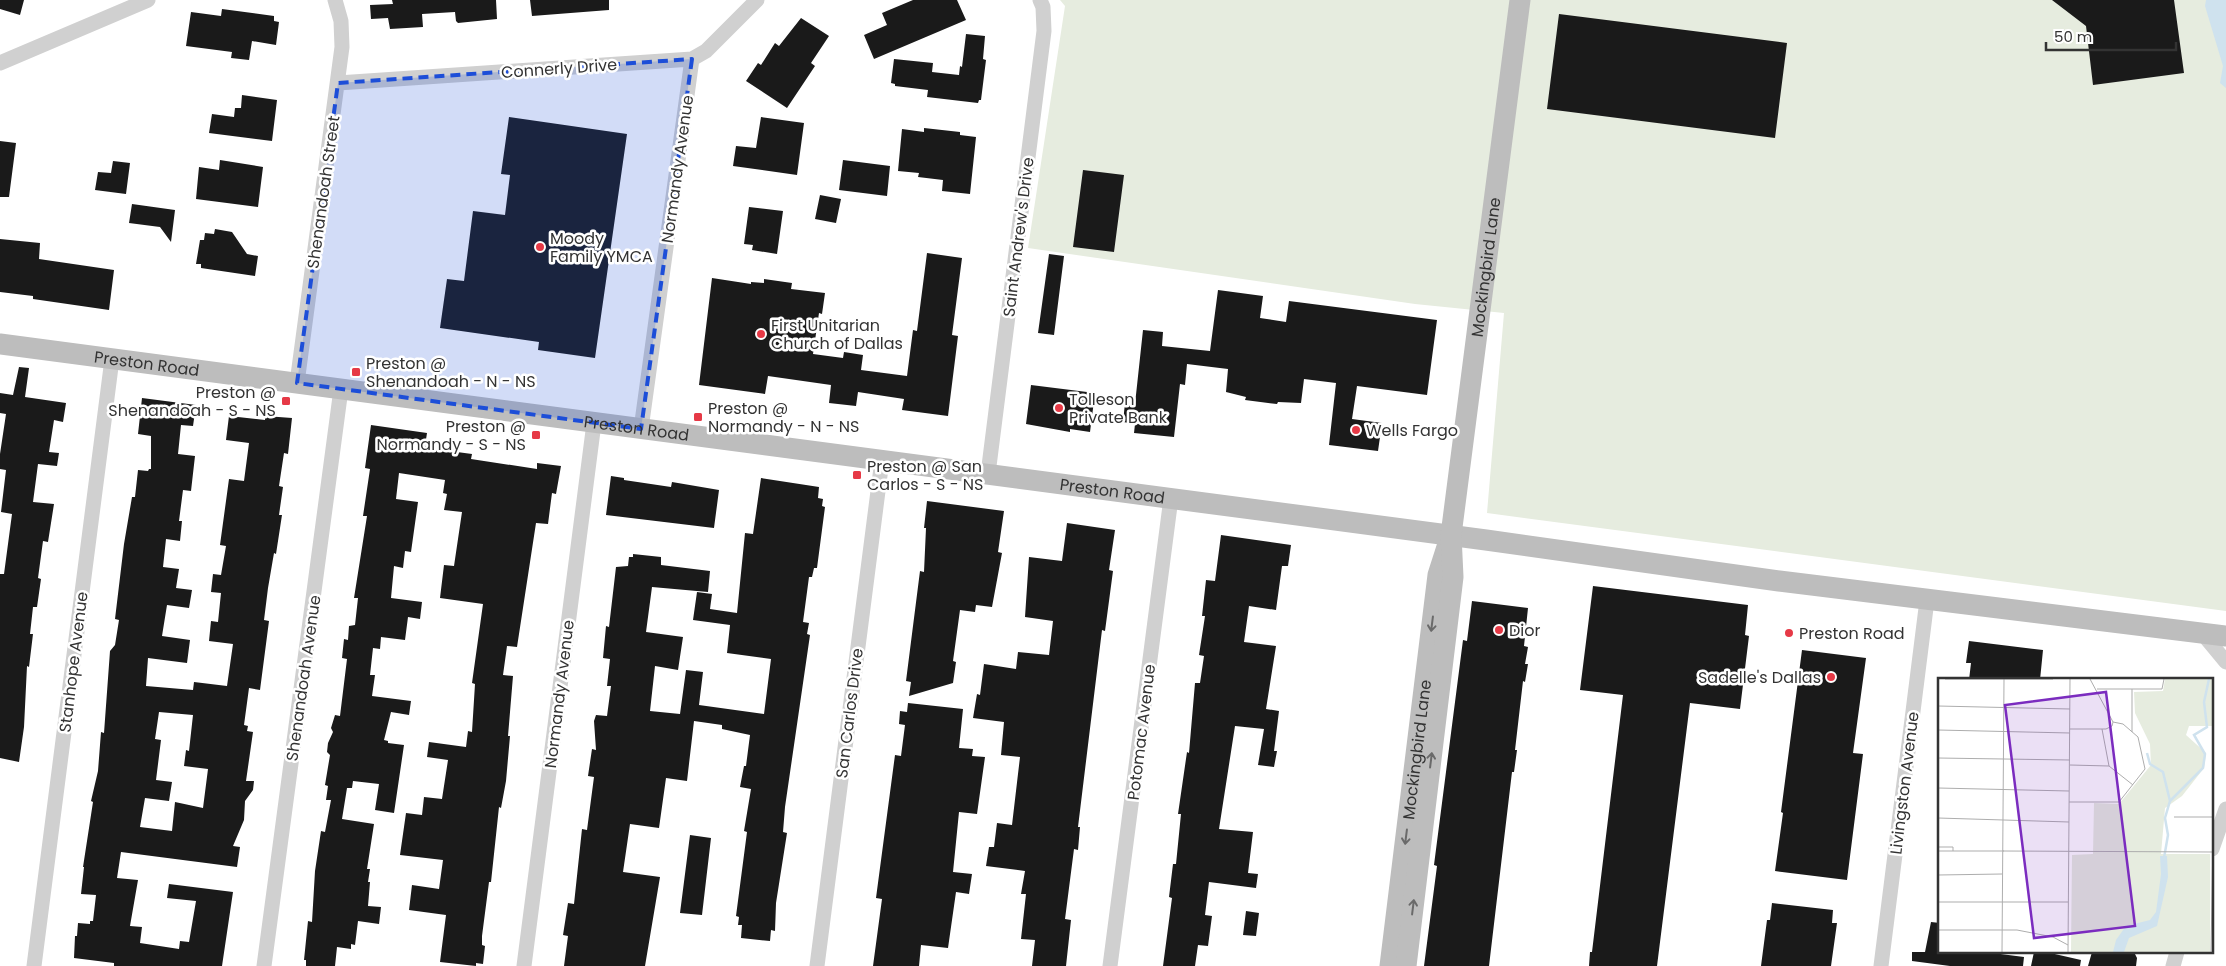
<svg xmlns="http://www.w3.org/2000/svg" width="2226" height="966" font-family="Poppins,sans-serif">
<rect width="100%" height="100%" fill="#fff"/>
<path fill="#e6ecdf" d="M1060 0H2226V611L1487 513 1504 313 1415 304 1028 248 1065 6Z"/>
<path fill="#cfe2ee" d="M2206 0H2226V88L2220 83 2223 66 2205 6Z"/>
<path fill="#1a1a1a" fill-rule="evenodd" d="M0 0H24L20 15 0 9Z
M392 0H496L497 19 458 23 456 21 455 12 422 14 423 27 390 29 388 18 371 19 370 5 393 4Z
M530 0H609V10L532 16Z
M913 0H957L966 20 874 59 864 35 887 25 882 13Z
M2052 0H2174L2184 73 2093 85 2086 26Z
M222 9 274 16V21L279 22 276 45 252 41 249 60 231 58 232 52 186 46 191 12 221 16Z
M1559 14 1787 43 1775 138 1547 109Z
M801 18 829 36 811 63 815 66 787 108 746 81 758 63 761 65 775 43 779 46Z
M966 34 985 36 983 59 986 60 981 100H979L978 103 927 97 928 90 895 86V84L891 83 894 59 933 63 932 72 959 75 960 66 962 67Z
M242 95 277 100 272 141 209 133 212 114 234 117 235 108H241Z
M509 117 627 134 595 358 538 350 539 342 440 328 447 279 464 281 473 211 505 215 510 175 501 174Z
M761 117 804 123 797 175 733 166 736 146 756 148Z
M924 128 960 132V135L976 137 970 194 942 191 943 180 918 177 919 173 898 171 902 129 924 132Z
M0 141 16 143 9 197H0Z
M220 160 263 167 258 207 196 199 199 167 219 170Z
M843 160 890 166 887 196 839 190Z
M113 161 130 163 126 194 95 190 98 172 111 173Z
M1083 170 1124 175 1114 252 1073 247Z
M820 195 841 199 836 223 815 219Z
M132 204 175 210 171 242 160 227 129 223Z
M749 207 783 211 777 254 752 250 753 245 744 244Z
M215 229 232 232 247 254 258 256 255 276 201 268V264H196L200 240H204L205 233 214 234Z
M0 239 40 243 39 259 114 270 109 310 33 299V296L0 292Z
M927 253 962 258 952 335 958 336 948 416 902 410 904 399 858 392 856 406 829 403 831 385 768 376 765 394 699 385 712 278 751 284V282L764 283V279L792 283 791 289 825 293 822 314 819 313 813 354 843 358 844 352 863 355 861 370 907 376 913 330 917 331Z
M1049 254 1064 256 1054 335 1038 333Z
M1218 290 1263 296 1260 318 1286 322 1289 301 1437 320 1427 395 1357 386 1352 419 1382 423 1378 451 1329 445 1336 383 1304 379 1301 403 1278 402 1277 404 1245 400 1246 397 1226 392 1228 369 1187 364 1185 385 1180 384 1174 437 1134 433 1135 424 1123 422 1125 403 1135 404 1143 330 1163 332 1162 346 1210 351Z
M19 367 29 368 25 397 66 403 63 422 54 420 49 452 59 453 57 466 38 464 33 502 54 504 48 542 43 541 38 578 41 579 37 607H33L30 634H33L29 667 27 666 24 727 19 762 0 758V574H4L12 514 1 512 6 470 0 469V454L6 414 0 413V393L13 395Z
M1031 385 1095 393 1090 432 1070 429V432L1026 424Z
M142 398 196 405 193 426 181 425 178 454 195 456 191 491 183 490 179 521H182L180 541 166 539 163 567 179 569 176 588 192 590 189 608 167 605 162 636 190 640 187 663 148 658 146 686 193 690 194 682 227 686 233 644 209 641 211 621 218 622 221 593 211 592 213 574 221 575 226 546 220 545 229 479 244 481 249 443 226 440 229 416 265 420V416L292 418 288 454 284 453 279 486 283 487 279 515H282L276 554 274 553 268 588 264 620 269 621 260 690 249 688 244 725 248 726 247 731 253 732 246 781H254L253 790 245 801 244 820 233 846 240 847 237 867 121 852 117 878 138 880 130 926 142 927 140 943 179 949 180 941 189 942 196 901 167 898 169 884 233 892 222 966H114V963L74 958 75 936H77L78 923 90 924V921H93L96 895 81 894 84 867H83L93 802 91 801 98 771 101 732 104 733 110 651 115 645 119 620 115 619 124 544 132 497H135L138 470 148 471 149 469H151V436L138 434ZM159 712 193 715 189 751 186 750 184 766 208 769 203 808 175 802 172 831 140 827 145 798 169 801 172 782 156 780 161 740 155 739Z
M371 425 427 433 425 446 457 449V452L472 454 471 459 537 469V463L561 466 556 494 552 493 548 524 536 523 517 647 507 646 503 675 513 676 508 736H510L506 781 501 808 499 807 491 882H489L482 936V945L485 946 483 964 476 963V966L440 962 446 915 409 910 412 885 439 889 443 860 400 855 406 813 422 815 424 797 442 799 448 760 427 757 429 742 466 747 468 731 472 732 475 684 472 683 483 604 440 598 444 565 454 566 462 512 444 510 447 494 443 493 445 480 399 473 396 499 418 502 411 552 405 551 403 568 394 566 391 598 422 602 420 619 408 617 405 640 381 637 380 649 373 648 370 675H375L372 696 411 701 409 715 391 712 384 740 388 741V743L404 745 394 813 375 810 379 784 353 781 352 788H347L342 819 374 824 367 869H370L368 882H370L368 906 381 907 379 924 358 921 355 945 351 944V949L337 947 335 966H306V960H304L308 921 312 922 315 871 321 831 325 832 331 800H326L328 786 325 785 330 755 327 752 328 743 333 732 331 728 335 715 340 716 347 659 342 658 344 639 348 640 349 626 355 625 358 598H354L367 516H363L370 469 365 468Z
M611 476 624 478V480L671 487 672 482 719 490 714 528 606 515Z
M761 478 819 487 818 498 823 499 822 506 825 507 817 568H814L812 577H809L803 622 809 623 807 634 810 635 785 807 783 832 787 833 776 903 775 931 771 930 770 941 741 938 742 925H738L739 917 736 916 747 832 744 831 751 789 740 787 744 766H746L750 735 722 729V725L694 721 687 781 666 778 659 828 630 824 623 872 660 877 645 966H564L568 936 563 935 568 903 574 904 582 829 587 830 594 777 588 776 592 749 596 750 594 721 596 715 607 716 611 686H607L610 659 603 658 606 626 609 627 616 567 628 566 629 557H633V554L661 557V565L710 571 708 592 652 587 646 632 683 637 678 670 655 666 650 711 680 714 686 670 703 672 699 705 764 714 771 659 727 653 730 625 693 620 697 592 712 594 710 609 737 613 745 533 753 534Z
M927 501 1004 511 998 552 1002 553 992 607 976 605 975 612 960 610 953 661 956 662 953 683 909 696 911 682 906 681 920 571 924 572 926 528H924Z
M1067 523 1115 530 1109 570 1113 571 1105 631 1102 630 1078 827H1080L1078 850 1074 849 1065 919 1071 920 1066 966H1032L1035 940 1021 939 1026 894H1021L1025 871 986 866 989 847H994L997 823 1012 825 1020 757 1001 755 1004 722 973 718 977 694 980 695 984 664 1016 669 1018 652 1049 655 1053 621 1025 617 1029 557 1062 561Z
M1221 535 1291 545 1288 566H1282L1276 610 1249 606 1244 642 1276 646 1266 709 1279 711 1274 751H1277L1274 767 1258 765 1264 729 1235 726 1219 829 1253 832 1248 873 1258 874 1256 888 1209 882 1205 915 1212 916 1208 946 1198 945 1195 966H1163L1172 898 1169 897 1173 864H1176L1181 814H1178L1187 752 1189 753 1195 683H1200L1204 656 1199 655 1205 616H1202L1206 580 1215 581Z
M1593 586 1748 605 1745 635 1749 636 1740 709 1690 703 1657 966H1589L1590 952H1592L1623 695 1580 690Z
M1472 601 1528 608 1524 646 1528 647 1525 664H1528L1525 682 1523 681 1515 750H1517L1514 772H1512L1489 966H1424L1437 866 1434 865 1463 640 1467 641Z
M1969 641 2043 650 2040 680H1969L1971 663H1966Z
M1802 650 1866 658 1853 753 1863 754 1847 880 1775 871 1783 813 1781 812Z
M908 703 963 709 959 748 973 749 972 756 985 757 977 814 959 812 953 872 972 874 969 894 956 892 948 948 921 945 919 966H873L882 899 876 898 895 755 901 756 905 725 899 724 900 711 907 712Z
M690 835 711 838 702 915 680 913Z
M1772 903 1833 910 1832 923H1837L1831 966H1761L1767 920H1770Z
M1246 911 1259 913 1256 936 1243 935Z
M1931 922 1940 923V952H1985L2024 957 2023 966H1950L1912 961V952H1925Z
M2034 952H2046L2081 960 2080 966H2031Z
M2092 952H2134L2137 958 2136 966H2088Z"/>
<g fill="none" stroke-linecap="round" stroke-linejoin="round">
<path stroke="#d0d0d0" stroke-width="15" d="M0 63 148 0
M338 83 692 59 706 51 757 0
M297 383 342 47 341 21 335 0
M641 429 692 59
M988 474 1044 31 1043 7 1040 0
M2202 633 2226 662
M2212 849 2226 809
M34 966 112 359
M264 966 341 389
M524 966 594 423
M817 966 882 460
M1110 966 1171 498
M1881 966 1927 600
M2173 966 2177 952"/>
<g stroke="#bdbdbd" stroke-width="21">
<path id="s1" d="M0 344 1486 540 1779 581 2226 636"/>
<path id="s2" d="M1390 966 1438 575 1447 547"/>
<path id="s3" d="M1406 966 1453 577 1451 535 1520 0"/>
</g>
</g>
<defs><path id="oneway-shaft" d="M-6 0H5M1.5-3L5.5 0L1.5 3" fill="none" stroke-width="1.6" stroke-linecap="round" stroke-linejoin="round" transform="scale(1.25)"/></defs>
<g stroke="#6a6a6a">
<use href="#oneway-shaft" transform="translate(1432 624) rotate(97)"/>
<use href="#oneway-shaft" transform="translate(1431 760) rotate(-83)"/>
<use href="#oneway-shaft" transform="translate(1406 837) rotate(97)"/>
<use href="#oneway-shaft" transform="translate(1413 907) rotate(-83)"/>
</g>
<path fill="#1d4ed8" fill-opacity="0.2" stroke="#1d4ed8" stroke-width="4" stroke-dasharray="10 6" stroke-linejoin="round" d="M692 59 641 429 297 383 338 83Z"/>
<g fill="#e63946" stroke="#fff" stroke-width="2">
<circle cx="540" cy="247" r="5"/>
<circle cx="761" cy="334" r="5"/>
<rect x="351" y="367" width="10" height="10" rx="2.5"/>
<rect x="281" y="396" width="10" height="10" rx="2.5"/>
<circle cx="1059" cy="408" r="5"/>
<rect x="693" y="412" width="10" height="10" rx="2.5"/>
<circle cx="1356" cy="430" r="5"/>
<rect x="531" y="430" width="10" height="10" rx="2.5"/>
<rect x="852" y="470" width="10" height="10" rx="2.5"/>
<circle cx="1499" cy="630" r="5"/>
<circle cx="1789" cy="633" r="5"/>
<circle cx="1831" cy="677" r="5"/>
</g>
<g text-anchor="middle" stroke-width="5" stroke-linejoin="round" paint-order="stroke">
<g font-size="16" fill="#333" stroke="#fff">
<text transform="translate(559 68) rotate(-4)" y="6">Connerly Drive</text>
<text transform="translate(677 169) rotate(-82)" y="6">Normandy Avenue</text>
<text transform="translate(323 192) rotate(-82)" y="6">Shenandoah Street</text>
<text transform="translate(1018 237) rotate(-83)" y="6">Saint Andrew's Drive</text>
<text dy="6" stroke="none"><textPath href="#s3" startOffset="704">Mockingbird Lane</textPath></text>
<text dy="6" stroke="none"><textPath href="#s1" startOffset="148">Preston Road</textPath></text>
<text dy="6" stroke="none"><textPath href="#s1" startOffset="642">Preston Road</textPath></text>
<text dy="6" stroke="none"><textPath href="#s1" startOffset="1122">Preston Road</textPath></text>
<text transform="translate(73 662) rotate(-83)" y="6">Stanhope Avenue</text>
<text transform="translate(303 678) rotate(-82)" y="6">Shenandoah Avenue</text>
<text transform="translate(559 694) rotate(-83)" y="6">Normandy Avenue</text>
<text transform="translate(849 713) rotate(-83)" y="6">San Carlos Drive</text>
<text transform="translate(1141 732) rotate(-83)" y="6">Potomac Avenue</text>
<text dy="6" stroke="none"><textPath href="#s2" startOffset="218">Mockingbird Lane</textPath></text>
<text transform="translate(1904 783) rotate(-83)" y="6">Livingston Avenue</text>
</g>
<g font-size="16" fill="#333" stroke="#fff" text-anchor="start">
<text x="550" y="244">Moody<tspan x="550" dy="18">Family YMCA</tspan></text>
<text x="771" y="331">First Unitarian<tspan x="771" dy="18">Church of Dallas</tspan></text>
<text x="366" y="369">Preston @<tspan x="366" dy="18">Shenandoah - N - NS</tspan></text>
<text x="276" y="398" text-anchor="end">Preston @<tspan x="276" dy="18">Shenandoah - S - NS</tspan></text>
<text x="1069" y="405">Tolleson<tspan x="1069" dy="18">Private Bank</tspan></text>
<text x="708" y="414">Preston @<tspan x="708" dy="18">Normandy - N - NS</tspan></text>
<text x="526" y="432" text-anchor="end">Preston @<tspan x="526" dy="18">Normandy - S - NS</tspan></text>
<text x="1366" y="436">Wells Fargo</text>
<text x="867" y="472">Preston @ San<tspan x="867" dy="18">Carlos - S - NS</tspan></text>
<text x="1509" y="636">Dior</text>
<text x="1799" y="639">Preston Road</text>
<text x="1821" y="683" text-anchor="end">Sadelle's Dallas</text>
</g>
</g>
<g transform="translate(1938 678)">
<rect width="275" height="275" fill="#fff"/>
<path d="M227 1H275V48H251L248 57 268 75 266 90 244 118 227 130 223 176H272V274H133L134 177 155 176 156 125 181 126 213 87 212 66 197 35 196 14 225 13Z" fill="#e6ecdf"/>
<path d="M222 178H229L230 199 219 248 191 260 186 274H175L178 262 188 248 212 242 218 234 223 196Z" fill="#cfe2ee"/>
<path fill="none" stroke="#cfe2ee" stroke-width="2.5" d="M209 75 212 86 225 94 232 123M226 180 230 157 227 140 232 123 265 90 267 76 256 57 269 49 266 24 271 1"/>
<path fill="none" stroke="#adadad" stroke-width="1" d="M7 1H115M152 1 175 44M159 11H224L226 1M0 28 132 31M132 51H168L174 48 175 44M164 51 171 88 195 107M0 52 132 55M194 54V11M0 80 132 82M132 87 171 88M0 110 131 113M131 124H181L207 91 200 59 185 46 175 44M236 139H275M0 140 131 144M0 169H15V173M0 173H66M65 173 275 174M0 197 64 196M0 224H130M0 252H79L115 259 130 267M64 274 66 1M130 274 132 1M273 274 275 159"/>
<path fill="#7b2cbf" fill-opacity="0.15" stroke="#7b2cbf" stroke-width="2.5" d="M168 14 197 248 96 260 67 27Z"/>
<rect width="275" height="275" fill="none" stroke="#333" stroke-width="2.5"/>
</g>
<path d="M2046 42v8h130v-8" fill="none" stroke="#333333" stroke-width="2.5"/>
<text x="2054" y="42" font-size="15" fill="#333333" stroke="#ffffff" stroke-width="4" paint-order="stroke">50 m</text>
</svg>
